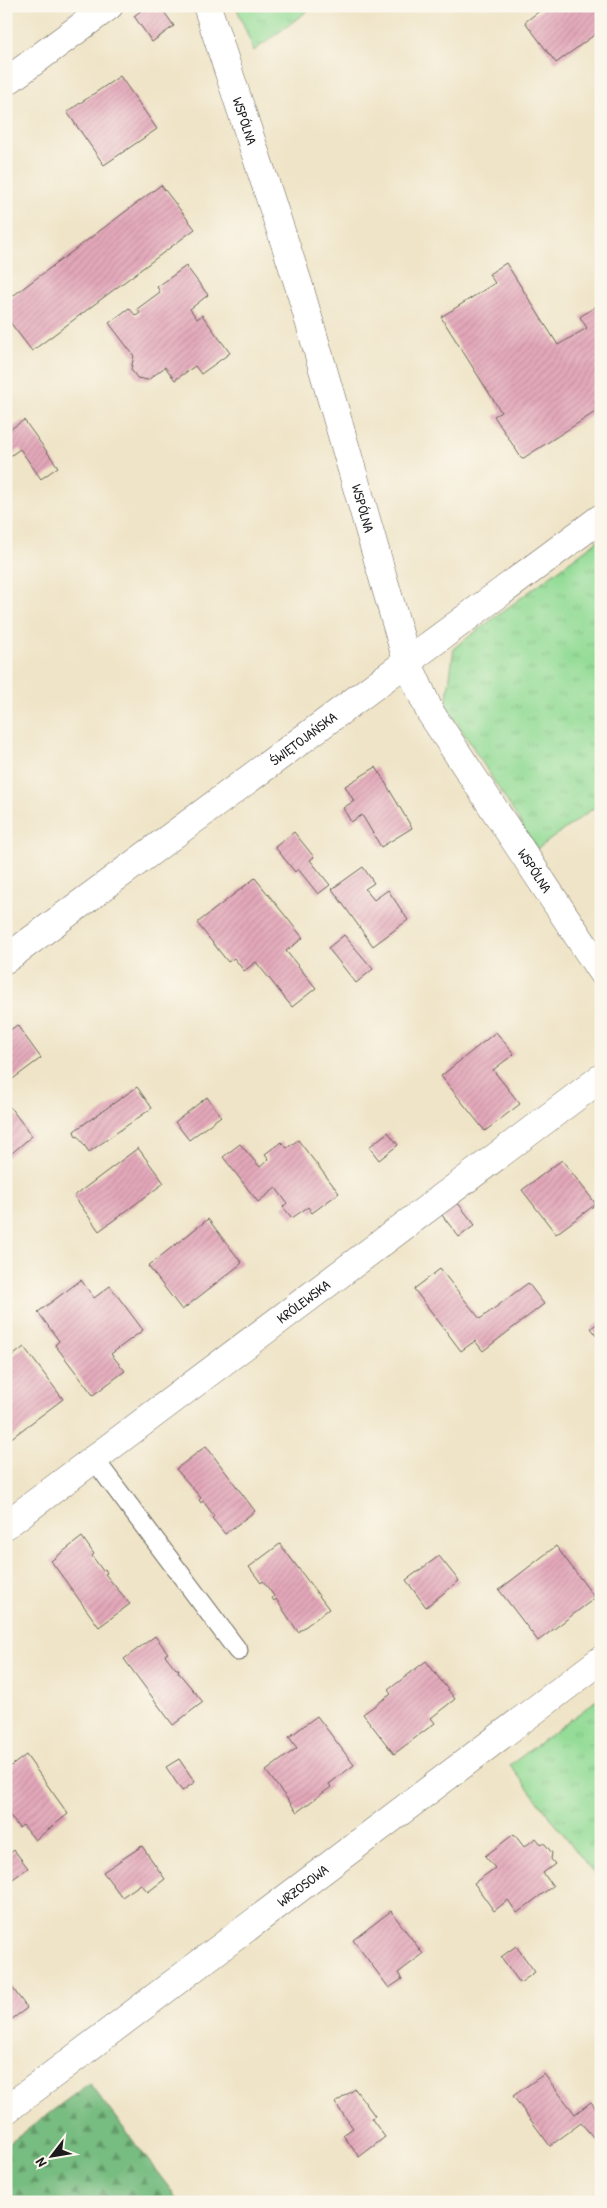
<svg xmlns="http://www.w3.org/2000/svg" width="607" height="2208" font-family="'Patrick Hand',sans-serif">
<defs>
<pattern id="grass-tufts" width="24" height="20" patternUnits="userSpaceOnUse" patternTransform="scale(1.25)"><rect width="24" height="20" fill="#94dc97"/><path d="M3 7l-1-3M5 7V3M7 7l1-3M15 17l-1-3M17 17v-4M19 17l1-3" fill="none" stroke="#7fbc82"/></pattern>
<pattern id="forest-firs" width="22" height="20" patternUnits="userSpaceOnUse" patternTransform="scale(1.25)"><rect width="22" height="20" fill="#77bc80"/><path d="M5 1l3.5 6h-7zM16 11l3.5 6h-7z" fill="#619868"/></pattern>
<pattern id="building-hatch" width="6" height="6" patternUnits="userSpaceOnUse" patternTransform="scale(1.25)"><rect width="6" height="6" fill="#e3a8ba"/><path d="M-1 1l2-2M0 6l6-6M5 7l2-2" fill="none" stroke="#c2909f"/></pattern>
</defs>
<rect width="100%" height="100%" fill="#fbf7ec"/>
<filter id="ink" filterUnits="userSpaceOnUse"><feTurbulence type="fractalNoise" baseFrequency=".02" numOctaves="2"/><feDisplacementMap in="SourceGraphic" scale="10" xChannelSelector="R" yChannelSelector="G"/><feConvolveMatrix kernelMatrix="1 2 1 2 8 2 1 2 1" color-interpolation-filters="sRGB"/></filter>
<filter id="wash" filterUnits="userSpaceOnUse"><feTurbulence type="fractalNoise" baseFrequency=".0096" numOctaves="4" result="noise"/><feDisplacementMap in="SourceGraphic" scale="20" xChannelSelector="R" yChannelSelector="G"/><feGaussianBlur stdDeviation="1.12" result="paint"/><feColorMatrix in="noise" values="0 0 0 0 0 0 0 0 0 0 0 0 0 0 0 0 0 1.4 0 .05"/><feComposite in="paint" operator="in"/></filter>
<g filter="url(#wash)">
<rect width="100%" height="100%" fill="#efe4c7"/>
<path fill="url(#grass-tufts)" stroke="#587c5a" d="M236 6H314L254 51Z
M601 538V803L537 849 446 705 454 648Z
M601 1697V1883L510 1765Z"/>
<path fill="url(#forest-firs)" stroke="#4a6c4e" d="M89 2083 180 2202H6V2146Z"/>
<g id="blocks">
<path fill="url(#building-hatch)" d="M147 6H160L174 26 152 42 134 16Z
M546 6H601V30L556 63 525 22Z
M120 76 157 129 104 165 67 112Z
M161 185 195 229 32 351 6 317V301Z
M506 263 558 345 587 328 580 317 601 303V399L595 402 600 409 522 459 494 416 501 412 441 317 495 283 489 274Z
M186 266 208 295 190 309 197 319 202 315 230 353 201 374 195 366 175 380 165 367 148 380 137 378 131 369 134 356 109 323 129 308 136 316 140 313 137 309 160 292 157 287Z
M24 420 58 467 41 479 20 449 6 459V432Z
M376 767 412 828 381 847 362 815 351 822 343 808 354 801 345 786Z
M294 832 314 857 310 860 330 885 318 894 298 869 295 872 275 847Z
M363 867 374 883 365 889 374 900 388 890 408 920 373 946 332 889Z
M255 878 303 938 286 951 316 988 292 1007 256 962 244 971 234 958 228 962 197 923Z
M344 935 373 969 356 983 328 948Z
M17 1025 41 1058 6 1084V1033Z
M496 1032 514 1054 493 1070 520 1104 485 1131 441 1076Z
M137 1087 152 1108 89 1152 78 1136 76 1137 74 1131Z
M207 1097 221 1116 189 1140 175 1122Z
M6 1102 32 1136 6 1158Z
M388 1132 398 1145 379 1160 369 1147Z
M298 1140 339 1193 312 1213 308 1207 292 1218 283 1207 287 1203 276 1188 258 1202 223 1157 240 1144 260 1167 269 1159 265 1154 281 1142 287 1148Z
M138 1148 164 1183 99 1231 74 1196Z
M562 1160 596 1204 556 1234 522 1190Z
M457 1202 475 1225 459 1237 441 1214Z
M208 1219 242 1263 182 1310 148 1266Z
M440 1269 480 1319 528 1283 544 1304 483 1351 475 1341 461 1351 414 1289Z
M81 1280 94 1298 110 1286 143 1330 111 1354 125 1371 93 1395 55 1345 59 1341 38 1312Z
M601 1321V1341L591 1328Z
M24 1347 63 1399 6 1442V1372L8 1371 6 1361Z
M206 1446 255 1511 225 1534 212 1518 214 1516 203 1501 201 1503 199 1500 201 1498 176 1469Z
M82 1537 94 1554 92 1556 103 1571 105 1569 107 1573 105 1574 130 1604 99 1627 51 1561Z
M280 1544 329 1609 298 1632 276 1599 274 1601 272 1598 274 1596 263 1581 261 1583 249 1567Z
M556 1546 595 1598 538 1641 499 1590Z
M439 1556 459 1581 426 1607 406 1580Z
M155 1636 168 1653 165 1655 176 1669H179L178 1672 203 1702 173 1725 124 1659Z
M426 1661 455 1699 431 1718 435 1723 394 1754 363 1714 391 1694 388 1690Z
M317 1716 354 1765 329 1784 331 1787 297 1812 266 1771 297 1748 289 1737Z
M26 1755 68 1814 35 1840 23 1825 19 1828 6 1810V1770Z
M179 1759 195 1782 182 1791 166 1767Z
M514 1834 524 1847 536 1838 540 1843 545 1844 552 1853 551 1859 555 1864 543 1873 553 1886 517 1913 508 1900 494 1911 474 1883 495 1868 485 1856Z
M142 1846 165 1879 148 1892 141 1884 122 1897 103 1872Z
M14 1850 28 1868 6 1884V1857Z
M391 1911 423 1954 398 1973 402 1979 389 1988 353 1940Z
M516 1946 535 1972 520 1983 501 1957Z
M6 1979 27 2008 11 2020 6 2015Z
M544 2074 575 2114 591 2102 601 2115V2146L581 2123 550 2146 513 2096Z
M355 2089 375 2116 371 2118 385 2137 359 2157 343 2135 353 2128 335 2103Z"/>
</g>
</g>
<g filter="url(#ink)">
<use href="#blocks" fill-opacity="0" stroke="#666258" stroke-width="1"/>
<g fill="none" stroke-linecap="round" stroke-linejoin="round">
<defs>
<path id="lane" d="M94 1459 238 1651"/>
<g id="street">
<path id="s1" d="M207 6 299 286 407 661 430 712 601 971"/>
<path d="M6 82 109 6"/>
<path id="s2" d="M6 959 601 518"/>
<path id="s3" d="M6 1525 601 1078"/>
<path id="s4" d="M6 2110 601 1660"/>
</g>
</defs>
<use href="#lane" stroke="#666258" stroke-width="21"/>
<use href="#street" stroke="#666258" stroke-width="29"/>
<use href="#lane" stroke="#fff" stroke-width="19"/>
<use href="#street" stroke="#fff" stroke-width="28"/>
</g>
</g>
<g text-anchor="middle" stroke-width="4" stroke-linejoin="round" paint-order="stroke">
<g font-size="14" fill="#1c1c1c" stroke="#fbf7ec">
<text dy="5" stroke="none"><textPath href="#s1" startOffset="121">WSPÓLNA</textPath></text>
<text dy="5" stroke="none"><textPath href="#s1" startOffset="526">WSPÓLNA</textPath></text>
<text dy="5" stroke="none"><textPath href="#s2" startOffset="370">ŚWIĘTOJAŃSKA</textPath></text>
<text dy="5" stroke="none"><textPath href="#s1" startOffset="931">WSPÓLNA</textPath></text>
<text dy="5" stroke="none"><textPath href="#s3" startOffset="372">KRÓLEWSKA</textPath></text>
<text dy="5" stroke="none"><textPath href="#s4" startOffset="372">WRZOSOWA</textPath></text>
</g>
</g>
<rect width="607" height="2208" fill="none" stroke="#fbf7ec" stroke-width="25"/>
<g transform="translate(52 2156) rotate(239)" stroke="#fbf7ec" stroke-width="4" paint-order="stroke">
<path d="M0-4L9 19L0 12L-9 19Z" fill="#1c1c1c"/>
<text y="-8" font-size="14" font-weight="bold" text-anchor="middle" fill="#1c1c1c">N</text>
</g>
</svg>
